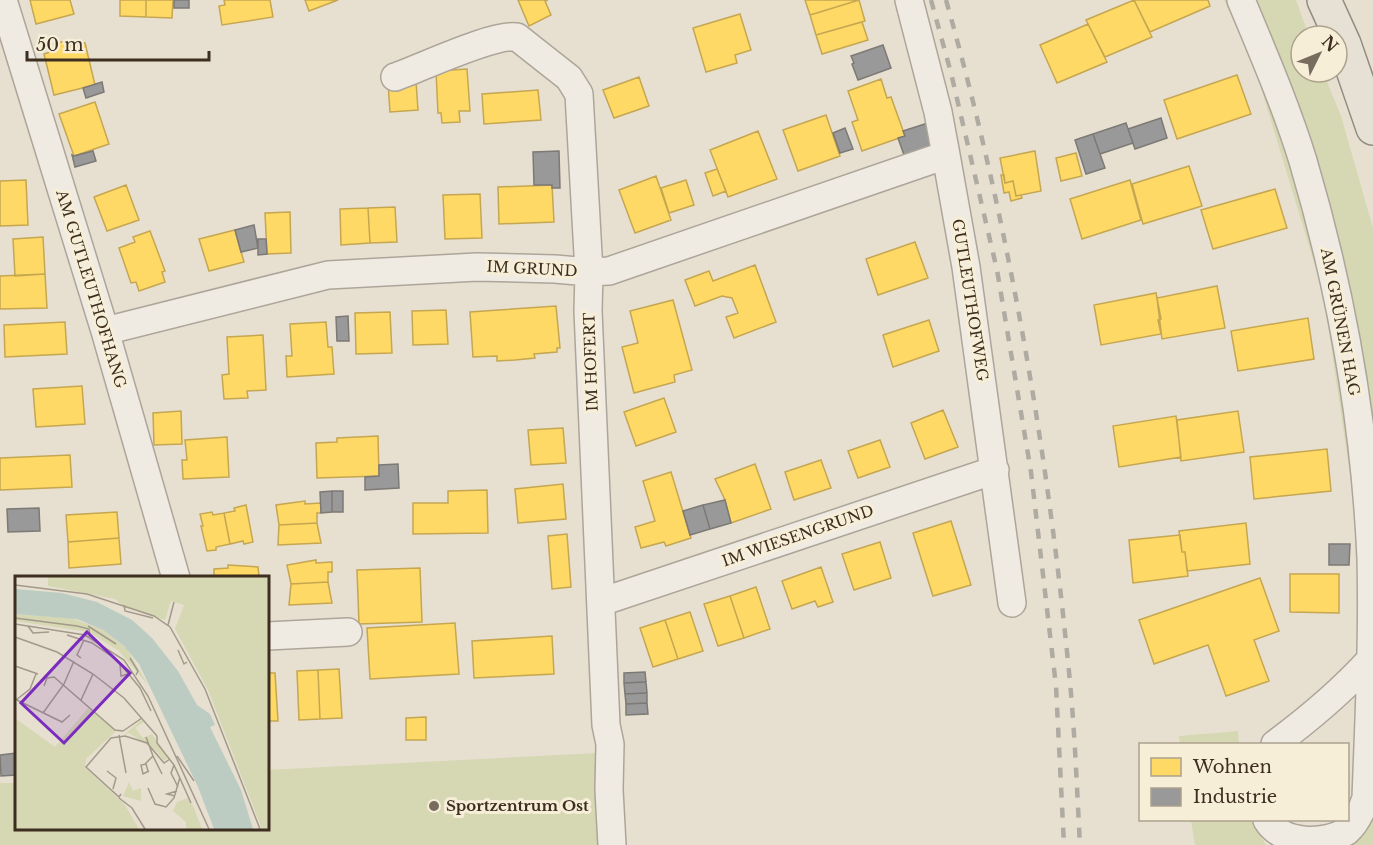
<svg xmlns="http://www.w3.org/2000/svg" width="1373" height="845" font-family="'Libre Baskerville',serif">
<rect width="100%" height="100%" fill="#e7e0d1"/>
<path fill="#d6d7b3" d="M1224 0H1296L1309 36H1301V72H1323L1341 116 1373 228V845H1351L1363 636 1352 488 1323 292 1254 65Z
M1238 731 1239 744H1180L1179 736Z
M598 753 602 845H0V783H16V828H267V770Z
M1191 820H1252L1266 845H1195Z"/>
<path fill="#ffd966" stroke="#c5a651" stroke-width="1.5" d="M30 0H70L74 14 36 24Z
M120 0H146V17L120 16Z
M146 0H173L172 18 146 17Z
M224 0H270L273 17 222 25 219 6 225 5Z
M305 0H338L309 11Z
M518 0H548L545 1 551 15 529 26Z
M805 0H855L856 1 810 15Z
M859 0 865 21 816 35 810 15Z
M1134 0 1152 37 1105 57 1086 20Z
M1134 0H1208L1210 6 1150 32Z
M740 14 751 50 735 55 737 63 706 72 693 28Z
M862 22 868 40 822 54 816 35Z
M1088 24 1107 62 1057 83 1040 45Z
M69 40 70 46 85 43 95 85 54 95 44 54 56 50 54 44Z
M467 69 470 111H459L460 122 442 123 441 113H438L436 71Z
M1237 75 1251 114 1177 139 1164 100Z
M639 77 649 106 614 118 603 90Z
M881 79 887 98 891 97 905 136 862 151 852 122 858 120 848 91Z
M416 81 418 110 390 112 388 83Z
M538 90 541 120 484 124 482 94Z
M95 102 109 144 74 156 59 114Z
M826 115 840 156 798 171 783 130Z
M758 131 777 179 728 197 710 150Z
M1035 151 1041 191 1016 196 1013 181 1005 183 1000 158Z
M1076 153 1082 176 1061 181 1056 158Z
M1189 166 1202 206 1143 224 1132 184Z
M717 169 726 191 713 196 705 173Z
M1001 175H1004L1005 183 1013 181 1016 196 1021 195 1022 198 1011 201 1009 192 1004 193Z
M656 176 671 220 635 233 619 190Z
M26 180 28 225 0 226V181Z
M686 180 694 205 669 213 661 188Z
M1130 180 1141 220 1082 239 1070 199Z
M126 185 139 220 107 231 94 197Z
M552 185 554 222 499 224 498 187Z
M1275 189 1287 228 1213 249 1201 210Z
M480 194 482 238 445 239 443 195Z
M395 207 397 242 370 243 368 208Z
M368 208 370 243 341 245 340 209Z
M290 212 291 253 267 254 265 213Z
M235 230 244 262 209 271 199 239Z
M150 231 165 271 162 272 165 282 139 291 136 282 131 283 119 248 135 242 133 237Z
M43 237 45 274 15 276 13 239Z
M915 242 928 278 878 295 866 259Z
M755 265 776 322 734 338 726 317 738 313 732 298 722 296 695 306 685 280 709 271 713 281Z
M45 274 47 308 0 309V276Z
M1217 286 1225 328 1162 339 1157 298Z
M1156 293 1161 319 1158 320 1161 334 1101 345 1094 305Z
M673 300 692 370 674 375 675 382 634 393 622 347 638 343 630 311Z
M556 306 560 348H557V352L534 354 535 358 515 360 497 361V356L473 357 470 312Z
M446 310 448 344 413 345 412 311Z
M390 312 392 353 356 354 355 313Z
M1308 318 1314 359 1238 371 1231 331Z
M929 320 939 351 893 367 883 335Z
M65 322 67 354 5 357 4 325Z
M326 322 328 347H332L334 374 287 377 286 356H292L290 324Z
M263 335 266 390 247 391 248 398 224 399 222 375 229 374 227 337Z
M82 386 85 424 36 427 33 389Z
M664 398 676 432 636 446 624 412Z
M943 410 958 447 925 459 911 423Z
M181 411 182 444 154 445 153 413Z
M1238 411 1244 452 1181 461 1177 420Z
M1176 416 1181 457 1119 467 1113 426Z
M563 428 566 463 531 465 528 430Z
M378 436 379 476 317 478 316 443 337 442V438Z
M227 437 229 477 183 479 182 460H187L185 440Z
M880 440 890 467 858 478 848 451Z
M1327 449 1331 491 1254 499 1250 457Z
M70 455 72 487 0 490V458Z
M821 460 831 488 794 500 785 472Z
M755 464 771 509 731 523 725 500 715 479Z
M671 472 691 538 666 546 664 542 641 548 635 527 655 521 643 481Z
M563 484 566 519 518 523 515 489Z
M487 490 488 533 413 534V503H448V491Z
M305 501V504L321 503V513H317V523L279 525 276 505Z
M246 505 253 542 244 544 243 541 230 544 224 513 235 511 234 508Z
M117 512 119 538 68 542 66 515Z
M212 512 213 515 224 513 230 544 216 547V550L207 551 201 526H203L200 514Z
M951 521 971 585 933 596 913 533Z
M317 523 321 543 278 545 279 525Z
M1246 523 1250 564 1187 571 1185 552H1182L1179 531Z
M567 534 571 587 552 589 548 536Z
M1180 535 1182 552H1185L1188 576 1133 583 1129 540Z
M119 538 121 564 69 568 68 542Z
M880 542 891 578 854 590 842 554Z
M316 560V563L332 562V572H328V582L291 584 287 565Z
M228 565 258 567 259 576 214 578V569L228 568Z
M821 567 833 602 818 607 815 601 792 609 782 581Z
M420 568 422 622 359 624 357 570Z
M1290 574H1339V613L1290 612Z
M1260 578 1279 631 1254 640 1269 681 1226 696 1208 645 1154 664 1139 620Z
M328 582 332 603 289 605 291 584Z
M756 587 770 629 744 638 730 596Z
M730 596 744 638 718 646 704 604Z
M690 612 703 651 678 659 665 620Z
M665 620 678 659 653 667 640 628Z
M455 623 459 674 370 679 367 628Z
M552 636 554 674 474 678 472 641Z
M339 669 342 718 320 719 318 670Z
M318 670 320 719 299 720 297 671Z
M267 673H275L278 721H267Z
M426 717V740H406V718Z"/>
<path fill="#999" stroke="#7d7975" stroke-width="1.5" d="M174 0H189V8H174Z
M883 45 891 68 858 80 852 64 854 63 851 56Z
M102 82 104 92 86 98 83 88Z
M1161 118 1167 138 1135 149 1128 129Z
M928 123 935 144 904 155 898 138 905 136 903 131Z
M1126 123 1133 143 1100 154 1093 134Z
M845 128 853 149 840 153 833 133Z
M1093 134 1105 168 1086 174 1075 140Z
M93 151 96 161 75 167 72 155 74 156Z
M559 151 560 188H552V185H534L533 152Z
M254 225 258 248 241 252 235 230Z
M258 239H266L267 254 258 255Z
M348 316 349 341H337L336 317Z
M398 464 399 488 365 490V477L379 476V465Z
M332 491H343V512H332Z
M332 491V512L321 513 320 492Z
M725 500 731 523 710 529 703 505Z
M703 505 710 529 690 535 683 511Z
M39 508 40 531 8 532 7 509Z
M1329 544H1350L1349 565H1329Z
M645 672 646 682 624 683V673Z
M646 682 647 693 625 694 624 683Z
M647 693V703L626 704 625 694Z
M647 703 648 714 626 715V704Z
M16 753V775L1 776 0 755Z"/>
<g fill="none" stroke-linecap="round" stroke-linejoin="round">
<defs>
<path id="street" d="M3 0 105 331 176 578
M909 0 938 112 946 155 966 267 1012 603
M1241 0C1263 53 1286 106 1303 161 1341 289 1365 424 1371 558 1373 638 1369 718 1366 798 1362 810 1357 822 1347 831 1325 845 1282 845 1267 820
M395 77C421 68 494 33 517 37L569 78 579 94 589 272 588 311 606 725 610 744 609 790 612 845
M105 331 328 275 477 267 555 269 589 272 609 271 946 155
M601 602 995 470
M267 636 348 632
M1275 744C1310 718 1342 691 1371 659"/>
<path id="primary" d="M1324 0 1344 44 1373 128"/>
</defs>
<use href="#street" stroke="#ada599" stroke-width="30"/>
<use href="#primary" stroke="#928b80" stroke-width="36"/>
<use href="#street" stroke="#efebe3" stroke-width="27"/>
<use href="#primary" stroke="#e6e1d4" stroke-width="33"/>
<path stroke="#afaaa2" stroke-width="4.5" stroke-dasharray="10 10" stroke-linecap="butt" d="M931 0 951 73 997 270 1031 472 1056 686 1064 845
M946 0C1009 223 1048 452 1070 682 1075 736 1077 791 1080 845"/>
</g>
<circle fill="#786c5e" stroke="#f7eed8" stroke-width="2" cx="434" cy="806" r="6"/>
<g text-anchor="middle" stroke-width="6" stroke-linejoin="round" paint-order="stroke">
<g font-size="15" fill="#3d2e20" stroke="#f7eed8">
<text transform="translate(532 269) rotate(3)" y="5">IM GRUND</text>
<text transform="translate(91 289) rotate(73)" y="5">AM GUTLEUTHOFHANG</text>
<text transform="translate(970 300) rotate(81)" y="5">GUTLEUTHOFWEG</text>
<text transform="translate(1340 322) rotate(79)" y="5">AM GRÜNEN HAG</text>
<text transform="translate(591 362) rotate(-92)" y="5">IM HOFERT</text>
<text transform="translate(798 536) rotate(-19)" y="5">IM WIESENGRUND</text>
</g>
<g font-size="15" font-weight="bold" fill="#3d2e20" stroke="#f7eed8" text-anchor="start">
<text x="446" y="811">Sportzentrum Ost</text>
</g>
</g>
<g transform="translate(15 576)">
<rect width="254" height="254" fill="#e7e0d1"/>
<path d="M33 0H253V253H247L193 114 160 53 169 29 156 25 150 44 110 31 100 23 33 10ZM0 38 56 42 88 54 112 73 133 109 104 75 74 56 0 45ZM73 132 101 155 71 183 70 191 110 229 124 253H0V142L40 171ZM126 144 129 146 120 152 128 162 137 158 153 182 149 185 140 174 114 157 109 159ZM114 206 118 215 126 212V225L108 220ZM173 222 179 232 187 253H171V246L158 235 162 226Z" fill="#d6d7b3"/>
<path d="M0 13 47 17 82 26 117 44 137 62 163 95 182 129 195 138 200 149 195 151 226 214 238 253H199L183 211 124 88 109 70 88 54 62 43 0 38Z" fill="#bcccc2"/>
<path fill="none" stroke="#a3998a" stroke-width="1.5" d="M0 9 72 18 139 40 155 51 190 113 245 253M109 29 110 35 138 42M0 42 62 50 74 53 75 61M0 48 70 59 109 84 133 120 194 253M153 49 159 26M13 50 18 57 34 56M73 50 101 68M52 59 77 67 102 84 125 112 136 135M0 61 42 76 78 98 109 122 142 160M163 74 169 88 172 86M66 82 62 79 69 64M115 82 123 95 121 99M105 88 106 100 113 98M0 90 23 98M29 110 32 102 39 101 100 154 108 155M0 123 47 146 55 139M1 124 15 113 21 98M66 124 78 98M28 137 49 108 59 85M108 155 127 142M104 159 111 197M142 160V167L159 189 176 227M138 180 147 198M162 180 179 205M130 188 138 180 131 161M159 189 156 197 163 211M92 195 101 202 98 213M133 195 131 188 126 189 128 198 134 195M133 212 140 228 151 231 159 222 165 201M106 218 104 221 71 191 96 162 110 160 132 167 149 187 155 183M160 220 152 218 162 215M104 222 117 232 130 253"/>
<path fill="#7b2cbf" fill-opacity="0.15" stroke="#7b2cbf" stroke-width="3" d="M72 56 115 97 49 167 6 127Z"/>
<rect width="254" height="254" fill="none" stroke="#3d2e20" stroke-width="3"/>
</g>
<rect x="1139" y="743" width="210" height="78" fill="#f7eed8" stroke="#ada18e" stroke-width="1.5"/>
<rect x="1151" y="758" width="30" height="18" fill="#ffd966" stroke="#ada18e" stroke-width="1.5"/>
<text x="1193" y="773" font-size="18" fill="#3d2e20">Wohnen</text>
<rect x="1151" y="788" width="30" height="18" fill="#999999" stroke="#ada18e" stroke-width="1.5"/>
<text x="1193" y="803" font-size="18" fill="#3d2e20">Industrie</text>
<g transform="translate(1319 54) rotate(47)"><circle r="28" fill="#f7eed8" stroke="#ada18e" stroke-width="1.5"/>
<path d="M0-4.5L10 22L0 15L-10 22Z" fill="#786c5e"/>
<text y="-9" font-size="16" font-weight="bold" text-anchor="middle" fill="#3d2e20">N</text>
</g>
<path d="M27 51v9h182v-9" fill="none" stroke="#3d2e20" stroke-width="3"/>
<text x="36" y="51" font-size="18" fill="#3d2e20" stroke="#f7eed8" stroke-width="4.5" paint-order="stroke">50 m</text>
</svg>
